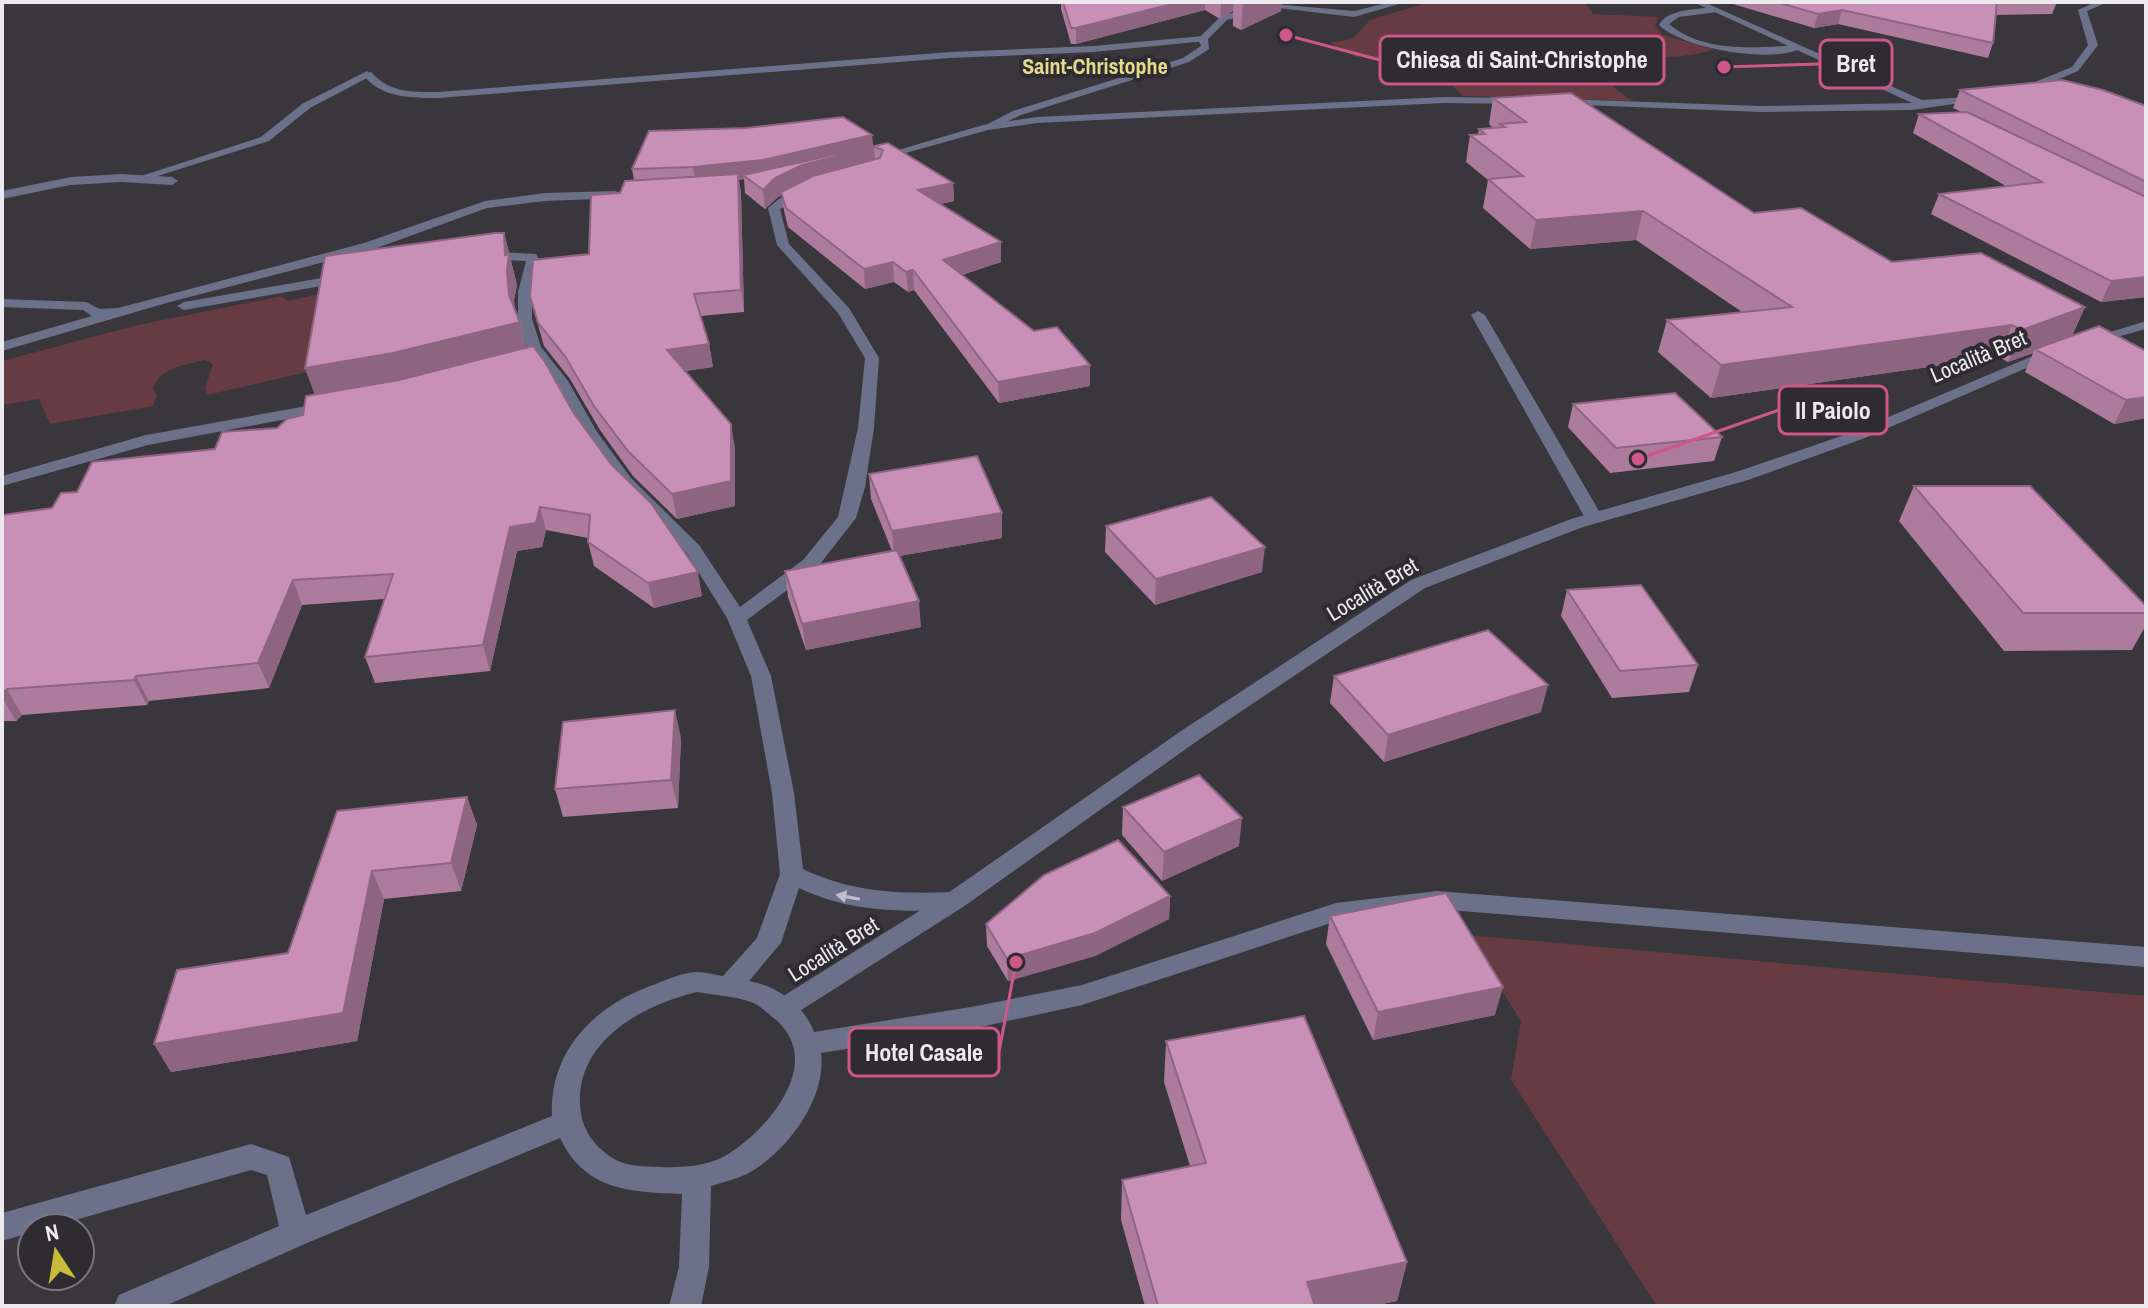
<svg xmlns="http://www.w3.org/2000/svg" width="2148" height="1308" font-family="'Archivo Narrow',sans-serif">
<rect width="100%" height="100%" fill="#39363c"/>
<path fill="#673b42" d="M1429 2H1579L1585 3 1593 14 1659 17 1655 26 1663 35 1713 49C1690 61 1617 57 1589 58L1596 74 1632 101 1463 96 1435 68 1406 66 1367 55 1356 57 1330 43 1352 39 1370 20Z
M330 292 316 370 207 395 205 388 213 364 205 360C185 365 160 367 153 389L157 395 153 406 50 424 39 399 2 405V361L138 325 282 296 287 301Z
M1467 935 2146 996V1306H1657L1511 1080 1521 1021Z"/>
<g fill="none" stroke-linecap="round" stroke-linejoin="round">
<path stroke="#7b787d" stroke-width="2" stroke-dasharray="3 3" stroke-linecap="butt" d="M1480 65 1538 57 1649 55"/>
<path fill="#6c718a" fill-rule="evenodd" d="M1714 7 1717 12 1679 17 1669 24C1703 53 1755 48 1797 45L1802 48C1773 64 1683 49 1659 25 1668 8 1697 10 1714 7Z
M1203 36 1206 41 1093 52 950 58 438 98C409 98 382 98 362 74L371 72C390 93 411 92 438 92L950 52 1093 46Z
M121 174 172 177 178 181 172 185 121 182 71 185 65 181 71 177Z"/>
<path fill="#6c718a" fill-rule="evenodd" d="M1258 6 1261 11 1227 20 1208 39 1209 49 1189 62 1021 115 991 129 982 127 1013 111 1183 58 1201 46 1198 39 1221 16Z
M367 71 371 76 310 108 269 141 145 180 135 178 261 137 302 104Z"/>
<path fill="#6c718a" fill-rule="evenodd" d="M1391 2H1406L1354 17 1270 7 1274 4 1354 11Z
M1693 2H1704L1922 100 1983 96 1988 99 1912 110 1762 112 1556 104V100L1560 99 1762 106 1912 103Z
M2096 2H2108L2087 11 2098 45 2078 71 2026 93H2018V89L2072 67 2088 45 2078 10Z
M1444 97 1520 98 1525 101 1520 104 1444 103 1037 123 988 130 877 161 871 158 983 125 1037 117Z
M71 177 77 181 75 184 2 199V191Z
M808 188 814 192 812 195 780 209 789 244 849 308 879 358 874 428 865 487 856 518 817 568 747 620 771 676 794 793 803 869C853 893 900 894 954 892L963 895 966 901 963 907 954 910C900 912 849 912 799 888L781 943 749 981C777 986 804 1005 814 1032L971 1007 1082 985 1336 903 1437 891 2146 947V967L1437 909 1337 921 1082 1005 971 1029 821 1053C827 1099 786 1153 747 1174 736 1179 723 1182 711 1186L709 1267 701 1306H669L679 1267 682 1194C631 1192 585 1191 560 1138L307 1243 165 1306H114L119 1295 279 1226 267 1175 251 1170 47 1228H32V1232L2 1241V1213L251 1144 289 1157 306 1215 552 1116C549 1050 596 1004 656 984 668 979 684 972 698 972 706 972 715 975 723 976L757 938 780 874 772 793 751 676 727 618 686 552 619 486 581 433 553 382 527 348 518 319V292L526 261 483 259 476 255 483 251 536 254 541 263 532 292V319L541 347 568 381 597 432 631 478 699 545 740 607 803 560 838 517 858 428 865 358 838 313 777 245 768 208 780 198ZM697 992C714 995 734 996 751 1002 758 1004 765 1011 771 1016 827 1057 773 1125 730 1153 710 1166 684 1168 660 1167 641 1166 624 1167 608 1155 591 1142 581 1127 580 1104 577 1040 643 1005 697 992Z
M616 191 622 195 620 198 545 201 487 208 374 249 170 302 2 351V342L92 316 83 310 2 307V299L86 302 100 309 118 308 364 243 485 201 545 193Z
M345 274 350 275V281L184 310 177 306 184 302Z
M1478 311 1485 315 1603 518 1600 522 1594 523 1585 518 1471 315Z
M329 402 335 404V410L148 445 2 486V476L146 435Z"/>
<path fill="#6c718a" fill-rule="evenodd" d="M2146 321V329L2088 345 2081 341Z
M2054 347 2059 348V354L1865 438 1748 480 1583 527 1425 588 1200 739 963 907 795 1014 786 1017 777 1014 773 1007 777 1000 945 895 1184 729 1411 580 1571 519 1736 472 1853 432Z"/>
</g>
<path fill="#ad7c9d" d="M1061 2H1282L1281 11 1241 30 1233 26V11L1220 19 1205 10 1076 44H1071L1061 9Z
M1726 2H2057L2052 14 1996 15 1993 43 1988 58 1838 24 1814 28Z
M1960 90 2146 106V297L2101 302 1931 214 1939 194 2006 186 1913 133 1919 114 1962 112 1953 108Z
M1493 98 1754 213 1892 262 2085 307 2072 336 2146 351V418L2114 424 2025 372 2033 353 2008 362 1999 357 1711 398 1658 352 1667 320 1742 312 1636 240 1530 249 1483 208 1488 180 1466 162 1470 135 1478 134 1479 129 1493 128 1489 124Z
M873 146 953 183 954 201 940 204 1001 262 962 275 1034 331 1090 365V386L999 403 914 290 908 292 894 282 865 289 788 227 784 211 782 195 778 197 765 209 745 193 744 179 739 180 741 194 744 312 701 316 709 344 713 367 685 371 735 448V506L677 519 633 476 600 430 570 379 544 346 530 296 589 254 620 193 634 180 632 169Z
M504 233 517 285 514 300 515 311 520 322 526 347 702 596 654 608 594 566 588 542V538L546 530 542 547 517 551 490 671 375 683 365 657 384 599 302 605 269 688 149 701 147 705 22 715 16 721H2V515L52 508 77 492 277 428 303 415 315 394 305 368Z
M1573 404 1722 437 1714 461 1610 473 1568 427Z
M869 474 1002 513V538L899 556 921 627 806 650 788 597 785 571 892 551 871 499Z
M1914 486 2146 606V625L2132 650 2004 651 1899 521Z
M1106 526 1262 572 1155 605 1105 552Z
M1567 590 1698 665 1689 692 1612 698 1561 616Z
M1334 676 1541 712 1384 762 1330 703Z
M681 738 678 808 563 817 555 789Z
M467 797 477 825 461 891 384 899 357 1041 171 1072 154 1044 288 953 337 811Z
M1123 807 1239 846 1162 881 1122 835Z
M1170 896 1169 919 1095 956 1008 981 987 946 986 924Z
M1330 916 1495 1015 1373 1040 1326 944Z
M1166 1041 1407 1262 1397 1301 1372 1306H1145L1121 1220 1122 1180 1190 1166 1164 1082Z"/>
<path fill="#8d6580" d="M1180 2H1205V10L1076 44V28Z
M1224 2H1234L1233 11 1220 19 1221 4Z
M1243 2H1282L1281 11 1241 30Z
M1842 10 1838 24 1814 28 1818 14Z
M872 135 876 165 804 184 778 197 765 209 763 190 743 175 744 179 739 180 741 194 744 312 741 290 696 184 693 167Z
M953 183 954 201 919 209 918 190Z
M1643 211 1636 240 1530 249 1536 220Z
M504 233 517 285 514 300 516 323 520 322 528 354 317 401 305 368 509 295Z
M1001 242V262L945 280 943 260Z
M893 262 894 282 865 289 864 269Z
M913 270 914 290 908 292 906 272Z
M2146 277V297L2101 302 2111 281Z
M2085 307 2070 339 2035 349 2033 353 2008 362 2022 330Z
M2012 325 1999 357 1711 398 1721 365Z
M709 344 713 367 671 373 667 350Z
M1090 365V386L999 403 998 382Z
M2146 397V418L2114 424 2126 400Z
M731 424 735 448V506L677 519 672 494Z
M540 507 546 530 542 547 517 551 490 671 483 645 510 527Z
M1002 513V538L894 557 892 531Z
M1265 547 1262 572 1155 605 1156 579Z
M698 572 702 596 654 608 648 583Z
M293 580 302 605 269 688 258 663Z
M919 601 921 627 806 650 802 624Z
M136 676 149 701 147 705 134 680Z
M1548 685 1541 712 1384 762 1388 735Z
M7 689 22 715 16 721 2 697V694Z
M675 710 681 738 678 808 671 780Z
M467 797 477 825 461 891 451 863Z
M1242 818 1239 846 1162 881 1164 852Z
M372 871 384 899 357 1041 171 1072 154 1044 343 1013Z
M1170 896 1169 919 1095 956 1008 981 1007 959Z
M1503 987 1495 1015 1373 1040 1378 1012Z
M1407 1262 1397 1301 1372 1306H1302L1307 1282Z"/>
<path fill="#c990b7" stroke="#8d6580" stroke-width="2" d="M1063 2H1180L1076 28H1071Z
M1776 2H1997L1993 43 1842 10 1818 14Z
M2062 80 2103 90 2146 106V182L1960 90Z
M1571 93 1754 213 1801 208 1892 262 1981 253 2085 307 2022 330 2012 325 1721 365 1667 320 1792 307 1643 211 1536 220 1488 179 1523 176 1470 135 1485 134 1479 129 1505 127 1500 124 1526 122 1493 98Z
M1967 112 2146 197V277L2111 281 1939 194 2042 182 1919 114Z
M843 117 872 135 763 160 693 167 632 169 649 131 746 128Z
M888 143 953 183 918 190 1001 242 943 260 1034 331 1057 327 1090 365 998 382 913 270 906 272 893 262 864 269 786 208 781 192 813 176 880 158 883 150 875 147 802 165 775 178 763 190 743 175Z
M738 174 741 290 694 294 709 344 667 350 731 424V481L672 494 628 451 594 406 565 356 538 323 530 296 533 260 589 254 591 195 620 193 625 181Z
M495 233H504L505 255 509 254 507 269 509 295 520 322 393 353 305 368 325 256Z
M2099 326 2146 351V397L2126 400 2035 349Z
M533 346 545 362 573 412 611 464 651 503 698 572 648 583 588 542 590 515 540 507 536 523 510 527 483 645 365 657 393 574 293 580 258 663 136 676 134 680 7 689 2 694V515L52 508 61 493 77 492 92 462 215 449 222 432 277 428 287 419 303 415 306 396 399 380Z
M1675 393 1722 437 1616 448 1573 404Z
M977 456 1002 513 892 531 869 474Z
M1914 486H2030L2146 606V613H2023Z
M1211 497 1265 547 1156 579 1106 526Z
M897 550 919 601 802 624 785 571Z
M1641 585 1698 665 1620 671 1567 590Z
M1488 630 1548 685 1388 735 1334 676Z
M675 710 671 780 555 789 563 722Z
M1199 775 1242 818 1164 852 1123 807Z
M467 797 451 863 372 871 343 1013 154 1044 177 970 288 953 337 811Z
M1118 840 1170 896 1095 933 1007 959 986 924 1044 875Z
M1446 893 1503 987 1378 1012 1330 916Z
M1304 1016 1407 1262 1307 1282 1315 1306H1158L1122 1180 1206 1163 1166 1041Z"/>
<defs><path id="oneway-solid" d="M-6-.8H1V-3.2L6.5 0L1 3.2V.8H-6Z" transform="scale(2)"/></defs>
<use fill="#bfc0cb" href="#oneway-solid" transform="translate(848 897) rotate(-169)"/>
<g text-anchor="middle" stroke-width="8" stroke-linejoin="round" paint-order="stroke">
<g font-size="22" font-weight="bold" fill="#e3da8b" stroke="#2f2c31">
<text x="1095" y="74">Saint-Christophe</text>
</g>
<g font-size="22" fill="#eceaee" stroke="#2f2c31">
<text transform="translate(1978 356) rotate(-23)" y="8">Località Bret</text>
<text transform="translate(1372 589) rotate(-31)" y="8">Località Bret</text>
<text transform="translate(833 949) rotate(-32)" y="8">Località Bret</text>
</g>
</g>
<path fill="none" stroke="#cf5787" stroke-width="3" d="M1286 35L1380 60M1724 67L1820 64M1638 459L1779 410M1016 962L999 1052"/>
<g fill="#cf5787" stroke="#2f2c31" stroke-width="3">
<circle cx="1286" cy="35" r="8"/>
<circle cx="1724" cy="67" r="8"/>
<circle cx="1638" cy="459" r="8"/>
<circle cx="1016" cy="962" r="8"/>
</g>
<g fill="#2f2c31" stroke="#cf5787" stroke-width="3">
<rect x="1380" y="36" width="284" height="48" rx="8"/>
<rect x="1820" y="40" width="72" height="48" rx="8"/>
<rect x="1779" y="386" width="108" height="48" rx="8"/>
<rect x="849" y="1028" width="150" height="48" rx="8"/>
</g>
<g font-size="24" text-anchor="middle" font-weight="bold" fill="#eceaee">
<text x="1522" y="68">Chiesa di Saint-Christophe</text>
<text x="1856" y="72">Bret</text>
<text x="1833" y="419">Il Paiolo</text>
<text x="924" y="1061">Hotel Casale</text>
</g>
<rect width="2148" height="1308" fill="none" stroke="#eceaee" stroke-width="8"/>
<g transform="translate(56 1252) rotate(348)"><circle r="38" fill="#2f2c31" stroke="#7b787d" stroke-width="2"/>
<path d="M0-6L14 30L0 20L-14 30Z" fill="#c9ba3a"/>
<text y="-12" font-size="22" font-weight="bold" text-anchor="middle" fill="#eceaee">N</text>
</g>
</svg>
